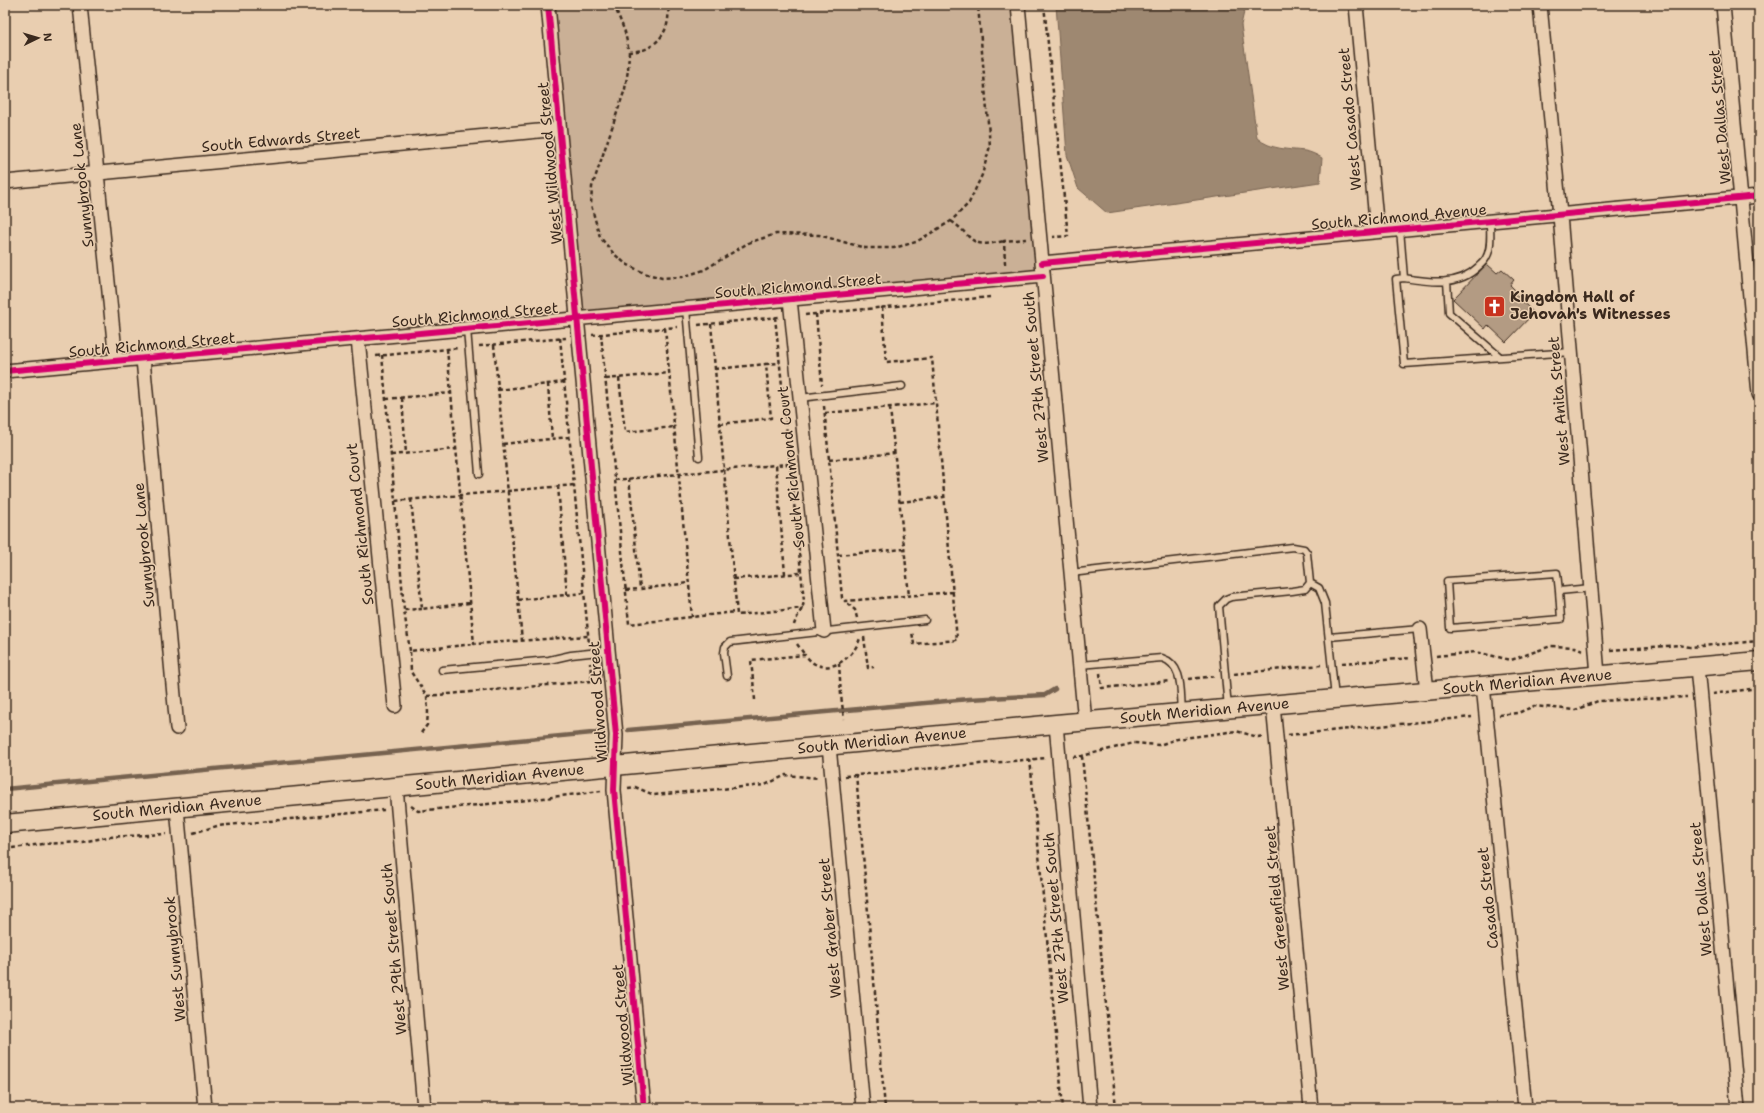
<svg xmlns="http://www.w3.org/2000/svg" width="1764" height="1113" font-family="'Shantell Sans',sans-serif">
<rect width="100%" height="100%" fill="#e9ceb0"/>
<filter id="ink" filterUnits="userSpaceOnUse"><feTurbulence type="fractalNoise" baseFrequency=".025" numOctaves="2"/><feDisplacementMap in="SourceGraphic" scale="8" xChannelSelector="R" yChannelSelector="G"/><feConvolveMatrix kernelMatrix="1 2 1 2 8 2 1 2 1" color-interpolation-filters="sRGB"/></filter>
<g filter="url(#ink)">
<path fill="#cab096" stroke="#826d5a" d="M548 5H1017L1043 276 577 319Z"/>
<path fill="#9e8871" stroke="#766250" d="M1056 5H1249L1244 12 1241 25 1257 138C1271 150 1288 149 1305 151 1311 152 1317 155 1322 158L1320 182 1107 213 1078 188 1067 155Z"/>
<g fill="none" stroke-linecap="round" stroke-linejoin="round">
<path stroke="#766250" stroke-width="4.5" d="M628 730 969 699 1045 695 1055 689
M5 789 603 732"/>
</g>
<path fill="#b39b83" stroke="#3b2a1e" d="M1487 264 1497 273 1502 269 1514 280 1510 285 1517 292 1515 294 1534 313 1506 342 1488 325 1485 329 1453 299Z"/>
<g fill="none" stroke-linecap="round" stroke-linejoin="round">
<defs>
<path id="service" d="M1400 229 1404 278 1396 279 1404 364 1572 352
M1404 278C1429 282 1458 287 1478 267 1480 265 1484 262 1486 258 1492 248 1490 233 1490 222
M1447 281 1449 313 1500 357
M686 309 699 457
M467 329 479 474
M800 398 902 386
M1071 573 1293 547 1304 549 1307 553 1310 583 1305 589 1292 591 1231 597 1226 599 1219 606 1228 708
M1310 583 1319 588 1325 603 1335 698
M1559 591 1561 619 1450 628 1447 581 1557 573 1559 591 1591 588
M1329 637 1420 629
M1080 665 1162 658C1184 665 1180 692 1182 711
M442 670 549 660 571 655 608 651
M727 676 724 653 725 647 730 642 925 620"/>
<path id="minor" d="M80 5 116 361
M548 5 616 735 614 790 644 1108
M1018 5 1085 722
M1356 5 1377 231
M1540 5 1560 215 1598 675
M1723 5 1759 394
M5 182 559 129
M1042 263 1759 196
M790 299 824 631
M358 339 395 706
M143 359 177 728
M5 371 1043 276
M1420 629 1427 691
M1697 667 1738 1108
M1483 685 1525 1108
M1273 705 1311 1108
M1056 724 1090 1108
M829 746 863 1108
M396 787 424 1108
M177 808 205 1108"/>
<g id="secondary">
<path id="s1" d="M5 824 1056 724 1759 661"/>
</g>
</defs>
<use href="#service" stroke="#3b2a1e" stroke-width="9"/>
<use href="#minor" stroke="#3b2a1e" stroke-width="16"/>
<use href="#secondary" stroke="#3b2a1e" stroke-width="21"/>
<path stroke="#3b2a1e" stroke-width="2.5" stroke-dasharray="4 3" stroke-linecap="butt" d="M613 5 617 12 625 32 629 52 628 70 625 89 592 187 591 205 600 237 614 254 626 264 644 273 662 278 682 277 704 270 748 243 776 234 819 235 865 248H894L916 242 951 221 969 203 982 175 990 146 978 5
M1044 5 1068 236 1053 237
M629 52C635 51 643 51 648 48 665 38 670 24 668 5
M951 221C976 238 967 249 1004 241
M1005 264 1004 241 1026 239
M882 307 886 362 932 358 957 640 914 644 912 632
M816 314 822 385
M805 315 990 297
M775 317 804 601C803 610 797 615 794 625
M711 324 737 615 803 608
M698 325 779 317
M665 328 692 617
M601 334 629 624 736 612
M592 335 677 327
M560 338 589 644
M494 345 522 641
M479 346 566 338
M447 349 474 644 588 636
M382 355 395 501 574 485
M376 356 458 348
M715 369 766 364
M619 378 625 432 674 427
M606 379 669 373
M548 384 552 439
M498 390 564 382
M402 398 406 454
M386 399 451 393
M824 406 842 598 845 601
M890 408 909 596
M825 413 936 403
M720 424 771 418 766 364 780 363
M503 444 569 437
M391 455 456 449
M829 460 895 453
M629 478 640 589 689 583
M615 480 776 465
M558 486 567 595
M411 499 422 609 470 603
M395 501 404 610
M900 502 944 497
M838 555 904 549
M785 574 776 465 790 464
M733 579 801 573
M626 590 640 589
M518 600 584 593
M857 618 855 610 845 601 953 592
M864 637 868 668 874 667
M797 644 805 655
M1610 650 1679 645 1690 647 1759 641
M410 651 404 610 422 609
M1436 656 1476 652 1511 660 1551 646 1575 647 1583 650
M839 663 841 695 844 719
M1342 663 1411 658
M1100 673 1102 688 1170 681
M1234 674 1321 665
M1189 679 1216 676
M1712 694 1759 688
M427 696 592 681 590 663
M755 700 751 660 805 655C808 658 811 662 815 664 833 673 855 656 860 638
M1499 715 1518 713 1534 706 1575 710 1598 701 1687 697
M421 733 427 725 428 712 427 696 411 672 410 651 474 644
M1288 735 1472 717
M1082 756 1116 1108
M1073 757 1082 756 1134 743 1159 745 1177 739 1236 731 1258 737 1263 736
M1030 759 1063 1108
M856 774 885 1108
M845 776 1046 758
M628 788 635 787 654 795 765 785 786 775 818 778
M411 806 418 811 528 800 601 791
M193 833 217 826 384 810
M5 849 43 844 82 842 108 837 166 834
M5 1085 7 1108"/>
<use href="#service" stroke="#e9ceb0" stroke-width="6"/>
<use href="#minor" stroke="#e9ceb0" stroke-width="13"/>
<use href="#secondary" stroke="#e9ceb0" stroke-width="18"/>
<defs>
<path id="cycleway" d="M548 5 616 735 614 790 644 1108
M1042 263 1759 196
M5 371 1043 276"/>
</defs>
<use href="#cycleway" stroke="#e9ceb0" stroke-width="8"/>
<use href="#cycleway" stroke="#d6006c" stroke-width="6"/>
</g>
</g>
<defs>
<symbol id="church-square" viewBox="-11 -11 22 22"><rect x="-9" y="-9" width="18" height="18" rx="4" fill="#c8321e" stroke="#e9ceb0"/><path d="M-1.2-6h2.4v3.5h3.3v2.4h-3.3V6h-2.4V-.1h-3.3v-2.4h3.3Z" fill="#fff"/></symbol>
</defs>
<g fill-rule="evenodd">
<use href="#church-square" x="1482" y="294" width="25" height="25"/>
</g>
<g text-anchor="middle" stroke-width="3" stroke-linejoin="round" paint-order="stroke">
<g font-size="15" fill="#3b2a1e" stroke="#e9ceb0">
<text transform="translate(1720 117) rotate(-95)" y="5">West Dallas Street</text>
<text transform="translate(1350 119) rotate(-95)" y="5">West Casado Street</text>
<text transform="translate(281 140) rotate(-5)" y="5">South Edwards Street</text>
<text transform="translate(550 163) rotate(-95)" y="5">West Wildwood Street</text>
<text transform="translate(82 185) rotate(-96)" y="5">Sunnybrook Lane</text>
<text transform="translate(1399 217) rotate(-5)" y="5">South Richmond Avenue</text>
<text transform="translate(798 286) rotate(-5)" y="5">South Richmond Street</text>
<text transform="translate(475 315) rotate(-5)" y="5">South Richmond Street</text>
<text transform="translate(152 345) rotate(-5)" y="5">South Richmond Street</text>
<text transform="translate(1036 377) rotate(-95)" y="5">West 27th Street South</text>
<text transform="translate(1559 401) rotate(-95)" y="5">West Anita Street</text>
<text transform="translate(791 467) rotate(-96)" y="5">South Richmond Court</text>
<text transform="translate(360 524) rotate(-96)" y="5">South Richmond Court</text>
<text transform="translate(144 545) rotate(-95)" y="5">Sunnybrook Lane</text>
<text dy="5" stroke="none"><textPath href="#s1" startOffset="1529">South Meridian Avenue</textPath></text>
<text transform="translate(598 702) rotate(-94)" y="5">Wildwood Street</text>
<text dy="5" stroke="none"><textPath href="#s1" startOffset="1205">South Meridian Avenue</textPath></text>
<text dy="5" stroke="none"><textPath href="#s1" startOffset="881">South Meridian Avenue</textPath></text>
<text dy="5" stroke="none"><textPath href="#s1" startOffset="497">South Meridian Avenue</textPath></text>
<text dy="5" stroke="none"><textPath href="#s1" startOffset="173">South Meridian Avenue</textPath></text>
<text transform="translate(1701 889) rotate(-95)" y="5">West Dallas Street</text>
<text transform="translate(1488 898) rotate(-96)" y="5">Casado Street</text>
<text transform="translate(1277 908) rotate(-95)" y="5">West Greenfield Street</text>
<text transform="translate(1056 918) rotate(-95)" y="5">West 27th Street South</text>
<text transform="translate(830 928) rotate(-95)" y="5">West Graber Street</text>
<text transform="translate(394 949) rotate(-95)" y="5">West 29th Street South</text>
<text transform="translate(175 959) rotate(-95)" y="5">West Sunnybrook</text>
<text transform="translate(623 1025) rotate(-95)" y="5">Wildwood Street</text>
</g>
<g font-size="15" font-weight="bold" fill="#3b2a1e" stroke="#e9ceb0" text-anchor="start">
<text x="1510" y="302">Kingdom Hall of<tspan x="1510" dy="17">Jehovah's Witnesses</tspan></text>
</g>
</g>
<rect width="1764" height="1113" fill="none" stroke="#e9ceb0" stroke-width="20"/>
<rect x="10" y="10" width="1744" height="1093" fill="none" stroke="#3b2a1e" stroke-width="1.5" filter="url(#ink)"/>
<g transform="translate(38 38) rotate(85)" stroke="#e9ceb0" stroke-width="3" paint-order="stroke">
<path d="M0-3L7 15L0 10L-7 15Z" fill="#3b2a1e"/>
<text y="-6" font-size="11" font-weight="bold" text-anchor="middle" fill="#3b2a1e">N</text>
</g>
</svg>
